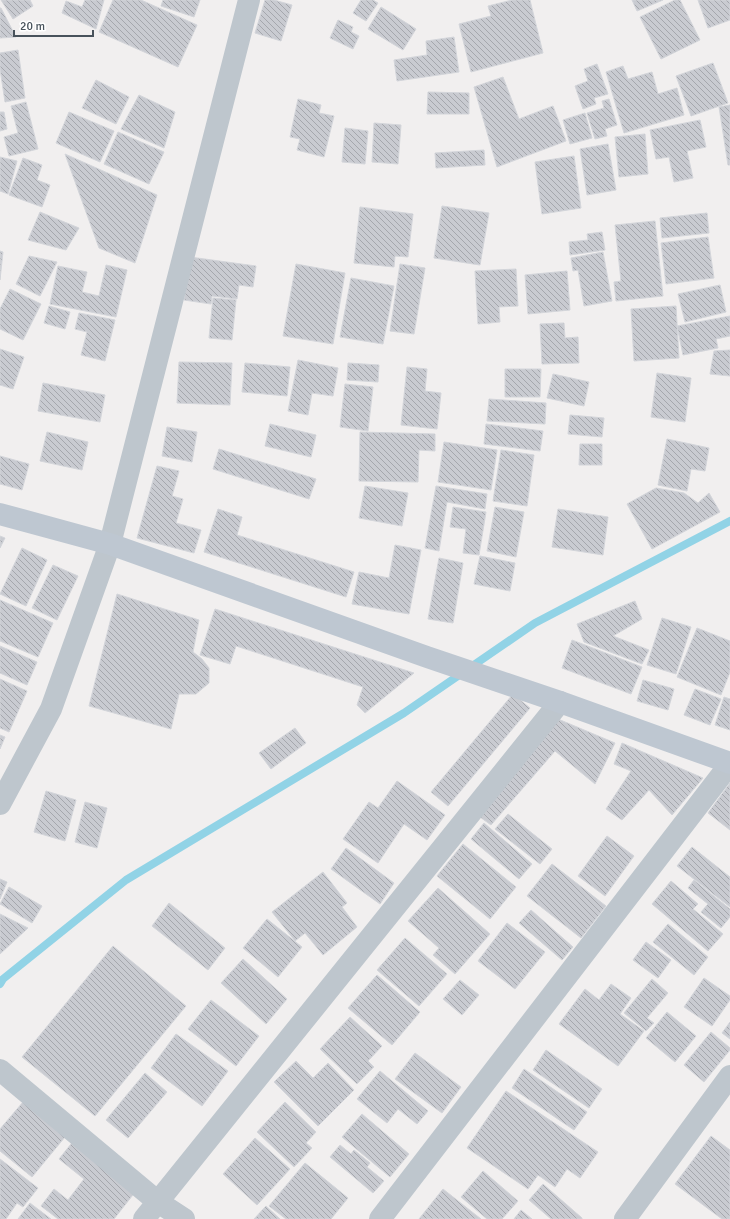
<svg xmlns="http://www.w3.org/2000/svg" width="730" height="1219" font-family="Signika,sans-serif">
<defs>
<pattern id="building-back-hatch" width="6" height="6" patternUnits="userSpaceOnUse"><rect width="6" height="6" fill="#c9cbd1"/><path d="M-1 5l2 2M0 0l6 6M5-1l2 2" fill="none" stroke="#a5a7ad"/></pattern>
</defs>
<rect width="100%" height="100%" fill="#f1efef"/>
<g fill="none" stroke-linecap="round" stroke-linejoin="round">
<path stroke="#91d3e6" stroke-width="8" d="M0 984 3 979 126 880 404 713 535 623 730 521"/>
</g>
<path fill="url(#building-back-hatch)" stroke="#d3d5da" d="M1 0H30L33 6 13 19Z
M85 0H104L96 29 62 13 66 1 82 7Z
M113 0H141L197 25 178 67 99 32Z
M163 0H200L194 17 161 6Z
M265 0H274L292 5 281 41 255 33Z
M361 0H373L378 3 366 21 353 13Z
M512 0H530L543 53 471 72 459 24 491 16 488 6Z
M632 0H663L637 11Z
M675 0H680L700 40 661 59 640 17Z
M698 0H730V20L708 28Z
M381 7 416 29 403 50 368 29Z
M0 8H1L16 37 0 38Z
M338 20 353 27 351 32 359 36 353 49 330 38Z
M454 37 459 72 397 81 394 60 427 55 426 41Z
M18 50 25 98 5 102 0 69V53Z
M713 63 728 103 691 116 676 76Z
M597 64 608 94 594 98 596 104 583 109 575 86 588 81 584 69Z
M623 66 628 79 652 72 658 94 677 88 684 115 624 133 606 72Z
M503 77 519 119 553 106 566 141 497 167 474 87Z
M96 80 129 97 116 124 82 108Z
M428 92 469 93V114H427Z
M139 95 175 112 164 148 121 129Z
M298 99 321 105 319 113 334 116 324 157 297 150 300 139 290 137Z
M609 99 617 125 605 129 607 136 595 139 587 113 604 108 602 101Z
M26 102 38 149 9 156 4 137 18 133 11 106Z
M730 105V165H728L719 107Z
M0 112H4L7 129 0 131Z
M69 112 114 131 100 162 56 143Z
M585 113 592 138 570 144 563 120Z
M700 120 706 147 687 151 693 178 674 182 669 157 656 159 650 130Z
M374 123 401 125 398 164 372 162Z
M345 128 368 131 365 164 342 162Z
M118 132 164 152 149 184 104 164Z
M645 134 648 174 619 177 615 137Z
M608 144 616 190 587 195 580 149Z
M484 150 485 165 436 168 435 153Z
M65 154 157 195 135 263 99 248Z
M574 156 581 208 542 214 535 162Z
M0 157 17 161 8 194 0 191Z
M23 158 42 165 37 180 50 185 42 207 9 195Z
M442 206 489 213 480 265 434 258Z
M360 207 413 214 408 257 395 256 394 267 354 263Z
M40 212 79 228 66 250 28 240Z
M707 213 709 233 662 238 660 218Z
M655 221 663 296 616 301 614 282 621 281 615 225Z
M602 232 605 250 570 255 569 242 588 240 587 234Z
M708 237 714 278 666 284 661 243Z
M0 251 3 252 0 280Z
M603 252 612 301 584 306 578 270 573 271 571 258Z
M29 256 57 262 40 296 16 284Z
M190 257 256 266 253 287 239 285 237 299 212 296 211 304 184 300Z
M296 264 345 273 333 344 283 336Z
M400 264 425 268 414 334 390 331Z
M106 265 127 270 116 317 50 304 58 266 87 272 82 292 99 296Z
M516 269 518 306 499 307 500 322 478 324 475 271Z
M567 271 570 310 528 314 525 275Z
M351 278 394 286 383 344 340 337Z
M720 285 726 312 685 322 678 294Z
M10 289 41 304 23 340 0 329V309Z
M213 298 236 300 232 340 209 338Z
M49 306 70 312 65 329 44 323Z
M676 306 679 358 634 361 631 309Z
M79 313 115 320 105 361 81 355 87 332 75 329Z
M730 316V336L716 339 718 348 683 355 677 326Z
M564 323 565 338 578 337 579 363 542 364 540 324Z
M0 349 24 357 13 389 0 385Z
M730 350V376L710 374 714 351Z
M298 360 338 368 333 396 312 393 308 415 288 411Z
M179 362 232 363 230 405 177 403Z
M245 363 290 367 287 396 242 392Z
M348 363 379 365 378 382 347 380Z
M407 367 427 369 425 391 441 393 437 429 401 425Z
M505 369H541L540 397H505Z
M657 373 691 378 685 422 651 417Z
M553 374 589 382 584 406 547 398Z
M43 383 105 395 100 422 38 411Z
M345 384 373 387 368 431 340 427Z
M489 399 546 403 545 424 487 421Z
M570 415 604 418 602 437 568 434Z
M270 424 316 435 311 457 265 446Z
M486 424 543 431 540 451 484 444Z
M167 427 197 432 192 462 162 456Z
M47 432 88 442 82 470 40 461Z
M360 432 435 434V451L419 450 418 482 359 481Z
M667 439 709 448 705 471 691 469 687 491 658 485Z
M444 442 497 450 491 490 438 482Z
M580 444H602V465H579Z
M219 449 316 479 309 499 213 469Z
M501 450 534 455 527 506 493 501Z
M0 456 29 464 22 490 0 484Z
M157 466 179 471 172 496 183 499 176 523 201 530 194 553 137 538Z
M365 486 408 493 402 526 359 518Z
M436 486 487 494 485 509 447 502 439 551 425 548Z
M656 488 684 493 698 503 709 493 720 512 652 549 627 504Z
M453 507 486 512 479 555 463 553 466 529 450 527Z
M495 507 524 512 516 557 487 551Z
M218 509 242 517 237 535 354 572 346 597 204 552Z
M558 509 608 517 603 555 552 547Z
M0 536 5 538 0 548Z
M395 545 421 550 409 614 352 604 359 572 389 578Z
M22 548 47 560 26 606 0 594Z
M480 556 515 563 510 591 474 584Z
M439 558 463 563 453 623 428 619Z
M53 565 78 576 57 620 32 608Z
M117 594 199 620 193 652 202 659 209 668V683L196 694H179L171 729 89 706Z
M0 600 53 623 38 657 0 641Z
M635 601 642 619 613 636 649 650 642 664 584 642 577 624Z
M215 609 414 673 365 713 357 705 363 687 236 646 230 664 200 655Z
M662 618 691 627 676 674 647 665Z
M697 628 730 641V672L721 695 677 677Z
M572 640 642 667 631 694 562 668Z
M0 646 37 662 27 685 0 673Z
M0 679 27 691 9 732 0 728Z
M643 680 674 689 668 710 637 701Z
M695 689 721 699 710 725 684 715Z
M513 694 530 708 448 806 431 792Z
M724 697 730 699V730L715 725Z
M558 719 615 743 595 784 555 751 491 825 480 817Z
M295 728 306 743 271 769 259 753Z
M0 735 5 737 0 749Z
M622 743 703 778 672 815 649 790 622 820 606 809 631 771 614 764Z
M397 781 445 815 427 840 404 824 378 863 343 839 369 802 378 808Z
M730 783V830L708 813Z
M46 791 76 800 65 841 34 832Z
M85 802 107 808 97 848 75 842Z
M508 814 552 849 540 864 495 829Z
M484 823 532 864 519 879 471 839Z
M607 836 634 856 605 896 578 876Z
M463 844 516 887 490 919 437 876Z
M692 847 730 877V907L677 866Z
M346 848 394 883 380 904 331 869Z
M552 864 606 906 581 938 527 896Z
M323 872 347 903 342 907 357 927 323 955 305 933 295 941 272 912Z
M0 879 7 882 0 899Z
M694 880 730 909V917L721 928 701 912 708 904 688 888Z
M671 881 698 904 693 909 723 934 708 951 652 904Z
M9 887 42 906 32 923 0 904Z
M438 888 490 934 455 974 433 955 439 948 408 921Z
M169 903 225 948 208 970 152 926Z
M531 910 573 947 562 960 519 923Z
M0 914 28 928 0 954Z
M267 919 302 947 278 977 243 948Z
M507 923 545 952 515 989 478 961Z
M668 924 708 957 694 975 653 942Z
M405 938 447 974 419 1006 377 970Z
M646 942 671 960 658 978 633 960Z
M113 946 186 1006 95 1116 22 1057Z
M243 959 287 999 266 1024 221 983Z
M377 975 420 1012 392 1045 348 1008Z
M704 978 730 996V1000L712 1026 684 1007Z
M652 979 668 993 647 1018 654 1023 646 1031 624 1013Z
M460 980 479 995 462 1015 443 999Z
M611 984 631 998 620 1014 644 1031 618 1066 559 1024 585 989 599 1000Z
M211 1000 259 1036 236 1066 188 1029Z
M667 1012 696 1036 675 1062 646 1038Z
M350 1017 382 1046 368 1061 374 1067 357 1084 320 1049Z
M730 1022V1039L722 1033Z
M711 1032 730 1048V1050L704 1082 684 1065Z
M176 1034 228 1071 202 1106 151 1068Z
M546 1050 602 1089 589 1108 533 1070Z
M415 1053 461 1087 442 1113 395 1079Z
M296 1061 313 1078 328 1063 354 1090 318 1126 274 1082Z
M524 1069 587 1112 574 1130 512 1088Z
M380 1071 428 1111 417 1124 398 1109 387 1123 357 1099Z
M145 1073 167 1092 128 1138 106 1120Z
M506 1091 598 1152 580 1178 567 1169 555 1187 538 1175 528 1189 467 1148Z
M23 1102 65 1137 32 1177 0 1151V1129Z
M285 1102 316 1132 306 1143 312 1148 294 1167 257 1132Z
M362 1114 409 1154 390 1177 342 1137Z
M711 1136 730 1150V1219H722L675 1184Z
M255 1138 290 1169 257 1205 223 1174Z
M75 1139 136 1191 114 1219H58L41 1206 54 1189 68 1200 84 1179 59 1159Z
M340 1145 351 1154 354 1150 370 1163 367 1167 384 1181 373 1193 330 1157Z
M0 1159 38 1188 23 1207 17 1203 6 1219H0Z
M305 1163 348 1198 331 1219H286L269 1206Z
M483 1171 518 1201 502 1219H487L461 1197Z
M543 1184 582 1218V1219H551L529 1200Z
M443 1189 481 1219H419Z
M30 1203 51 1219H18Z
M266 1206 280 1219H254Z
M521 1210 532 1219H514Z"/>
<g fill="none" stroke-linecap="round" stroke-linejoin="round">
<path stroke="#bec6cd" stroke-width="22" d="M0 804 51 709 110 544 249 0
M0 1070 158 1202 184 1219
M144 1219 560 702
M380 1219 730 764
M625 1219 730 1076"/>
<path stroke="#bec7d1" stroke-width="22" d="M0 514 110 544 427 657 560 702 730 763"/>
</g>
<path d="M14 30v6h79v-6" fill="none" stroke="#48525b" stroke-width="2"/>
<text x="20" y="30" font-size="12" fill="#48525b" stroke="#ffffff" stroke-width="3" paint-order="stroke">20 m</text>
</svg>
